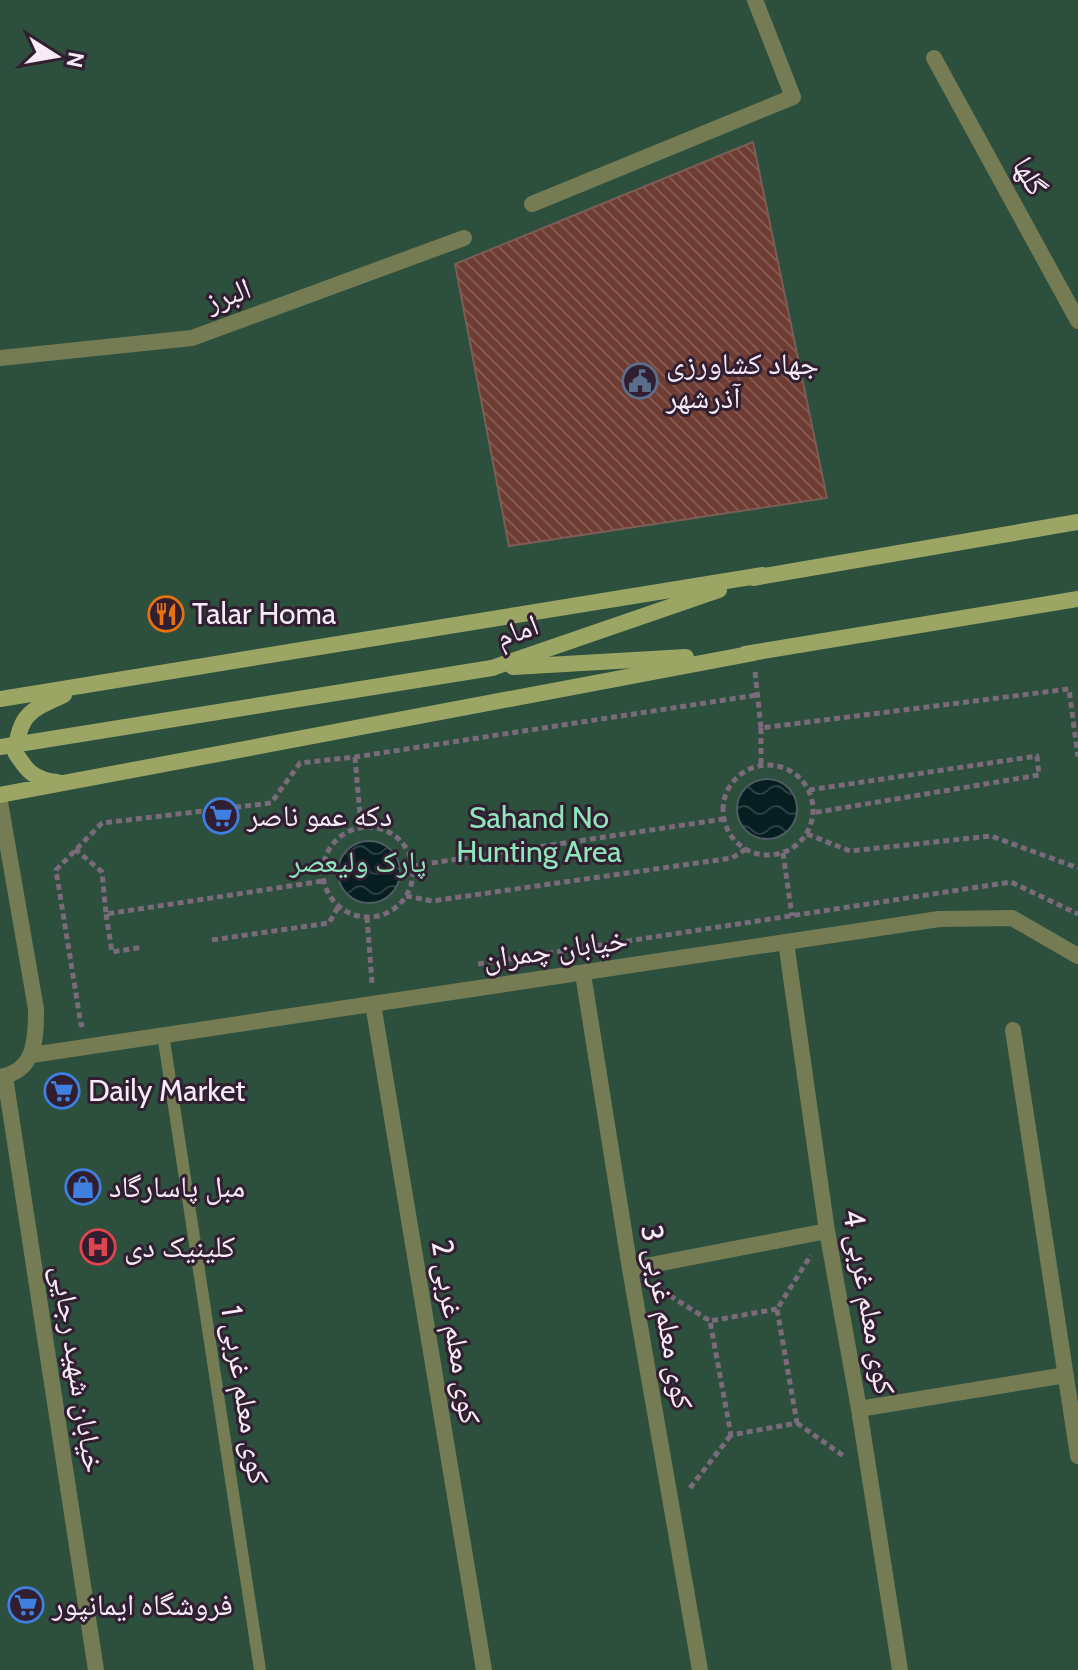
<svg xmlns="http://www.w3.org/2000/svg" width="1078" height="1670" font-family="Cabin,'Noto Naskh Arabic',sans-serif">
<defs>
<pattern id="water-waves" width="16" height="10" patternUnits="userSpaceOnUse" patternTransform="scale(2)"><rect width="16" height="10" fill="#071e21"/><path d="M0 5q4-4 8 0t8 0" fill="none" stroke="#2c3f42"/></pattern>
<pattern id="building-back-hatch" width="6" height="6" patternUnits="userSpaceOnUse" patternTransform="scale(2)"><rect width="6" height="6" fill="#6e3c32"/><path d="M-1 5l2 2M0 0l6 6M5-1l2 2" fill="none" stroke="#835850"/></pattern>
</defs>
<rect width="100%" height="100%" fill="#3b293b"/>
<path fill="#2c4f3e" d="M0 0H1078V1670H0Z"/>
<path fill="url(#water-waves)" stroke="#4f5c61" stroke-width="2" d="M737 809a30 30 0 1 1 60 0a30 30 0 1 1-60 0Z
M338 872a31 31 0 1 1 62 0a31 31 0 1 1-62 0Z"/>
<path fill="url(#building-back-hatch)" stroke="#7b5d56" stroke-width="2" d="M753 142 827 498 509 546 455 264Z"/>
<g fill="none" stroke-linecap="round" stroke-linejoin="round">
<path stroke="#7a6a7a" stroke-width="5" stroke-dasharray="6 4" stroke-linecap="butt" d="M755 672 761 728 1069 689 1078 757
M761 728V765
M355 757 361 827
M723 810a45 45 0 1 1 90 0a45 45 0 1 1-90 0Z
M809 790 1037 756 1039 775 812 813
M323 872a45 45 0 1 1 90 0a45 45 0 1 1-90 0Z
M807 834 850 851 991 836 1078 868
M75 849 102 872 106 914 323 881
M783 853 792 916
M412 866 724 819
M406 896 432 901 732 858 746 849
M106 914 112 952 143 947
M367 917 372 983
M212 940 329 923 338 907
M478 964 1011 882 1078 914
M84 1024 81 1025 56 870 102 823 271 803 300 763 355 757 757 695
M653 1285 710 1321
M777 1309 710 1321 731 1435 797 1423 777 1309 811 1255
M797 1423 845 1457
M690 1488 731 1435"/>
<path stroke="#757c53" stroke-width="12" d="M163 1034 260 1670"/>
<path stroke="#757c53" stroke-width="16" d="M934 58 1078 321
M532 204 793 97 755 0
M0 358 192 338 464 238
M786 942 827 1231 859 1409 900 1670
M583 974 630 1269 700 1670
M373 1004 484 1670
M1013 1030 1078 1456
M630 1269 827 1231
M859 1409 1066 1375"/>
<path stroke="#757c53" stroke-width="16" d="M0 802 36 1009C36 1038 36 1071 0 1077
M32 1055 939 919 1012 918 1078 956
M5 1077 96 1670"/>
<path stroke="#9ba664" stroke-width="16" d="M753 578 1078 522
M745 654 1078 599
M513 667 686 657
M492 668 719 590
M0 699 763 575
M57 782C34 780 26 770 15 752 21 713 29 711 64 695
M0 795 754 653"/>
<path stroke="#9ba664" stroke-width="16" d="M0 747 492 668"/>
</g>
<defs>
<symbol id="civic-ring" viewBox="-11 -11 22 22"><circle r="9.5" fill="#311f31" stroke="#5c6f8a" stroke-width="1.5"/><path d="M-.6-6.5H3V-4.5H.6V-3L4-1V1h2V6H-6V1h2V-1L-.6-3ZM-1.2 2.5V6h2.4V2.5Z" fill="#5c6f8a"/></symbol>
<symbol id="restaurant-ring" viewBox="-11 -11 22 22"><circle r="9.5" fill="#311f31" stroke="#e8710a" stroke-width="1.5"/><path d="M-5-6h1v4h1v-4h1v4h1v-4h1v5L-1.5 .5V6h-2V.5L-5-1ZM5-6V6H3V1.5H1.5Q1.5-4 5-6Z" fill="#e8710a"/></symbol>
<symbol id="supermarket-ring" viewBox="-11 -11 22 22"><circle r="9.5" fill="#311f31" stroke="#3f7fe0" stroke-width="1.5"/><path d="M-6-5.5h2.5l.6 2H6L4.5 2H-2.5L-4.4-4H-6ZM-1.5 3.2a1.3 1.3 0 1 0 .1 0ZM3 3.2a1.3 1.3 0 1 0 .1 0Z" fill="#3f7fe0"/></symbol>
<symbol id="shop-ring" viewBox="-11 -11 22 22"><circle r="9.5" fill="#311f31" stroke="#3f7fe0" stroke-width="1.5"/><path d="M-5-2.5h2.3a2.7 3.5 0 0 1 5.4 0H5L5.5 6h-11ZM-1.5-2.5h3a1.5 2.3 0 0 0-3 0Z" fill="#3f7fe0"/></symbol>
<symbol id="hospital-ring" viewBox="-11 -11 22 22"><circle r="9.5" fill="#311f31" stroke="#e0444e" stroke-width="1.5"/><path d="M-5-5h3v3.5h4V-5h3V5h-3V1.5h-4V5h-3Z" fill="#e0444e"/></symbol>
</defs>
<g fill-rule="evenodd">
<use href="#civic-ring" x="620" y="361" width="40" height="40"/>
<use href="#restaurant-ring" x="146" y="594" width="40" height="40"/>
<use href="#supermarket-ring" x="201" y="796" width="40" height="40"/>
<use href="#supermarket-ring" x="42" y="1071" width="40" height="40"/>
<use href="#shop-ring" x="63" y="1167" width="40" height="40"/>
<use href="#hospital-ring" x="78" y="1227" width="40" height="40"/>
<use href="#supermarket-ring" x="6" y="1585" width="40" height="40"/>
</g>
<g text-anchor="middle" stroke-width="6" stroke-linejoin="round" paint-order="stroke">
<g font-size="30" fill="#f7ebf7" stroke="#311f31">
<text transform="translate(1030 176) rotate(61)" y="10">گلها</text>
<text transform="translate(228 295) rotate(-20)" y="10">البرز</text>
<text transform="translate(517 631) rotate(-20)" y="10">امام</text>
<text transform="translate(555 949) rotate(-8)" y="10">خیابان چمران</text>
<text transform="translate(869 1302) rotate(80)" y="10">کوی معلم غربی 4</text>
<text transform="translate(667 1317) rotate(80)" y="10">کوی معلم غربی 3</text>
<text transform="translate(456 1332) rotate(81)" y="10">کوی معلم غربی 2</text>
<text transform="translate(78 1369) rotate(81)" y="10">خیابان شهید رجایی</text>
<text transform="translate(245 1395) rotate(81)" y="10">کوی معلم غربی 1</text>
</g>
<g font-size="30" fill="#f7ebf7" stroke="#311f31" text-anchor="start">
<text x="666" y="374">جهاد کشاورزی<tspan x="666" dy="34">آذرشهر</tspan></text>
<text x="192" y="624">Talar Homa</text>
<text x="247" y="826">دکه عمو ناصر</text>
<text x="88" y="1101">Daily Market</text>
<text x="109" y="1197">مبل پاسارگاد</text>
<text x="124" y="1257">کلینیک دی</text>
<text x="52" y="1615">فروشگاه ایمانپور</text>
</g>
<g font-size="30" fill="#90e6bc" stroke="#311f31">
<text x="539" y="828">Sahand No<tspan x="539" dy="34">Hunting Area</tspan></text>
<text x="358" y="872">پارک ولیعصر</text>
</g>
</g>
<g transform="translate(56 56) rotate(101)" stroke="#311f31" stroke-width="6" paint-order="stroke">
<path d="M0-6L14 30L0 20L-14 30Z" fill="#f7ebf7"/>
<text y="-12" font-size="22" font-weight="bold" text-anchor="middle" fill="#f7ebf7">N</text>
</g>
</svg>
